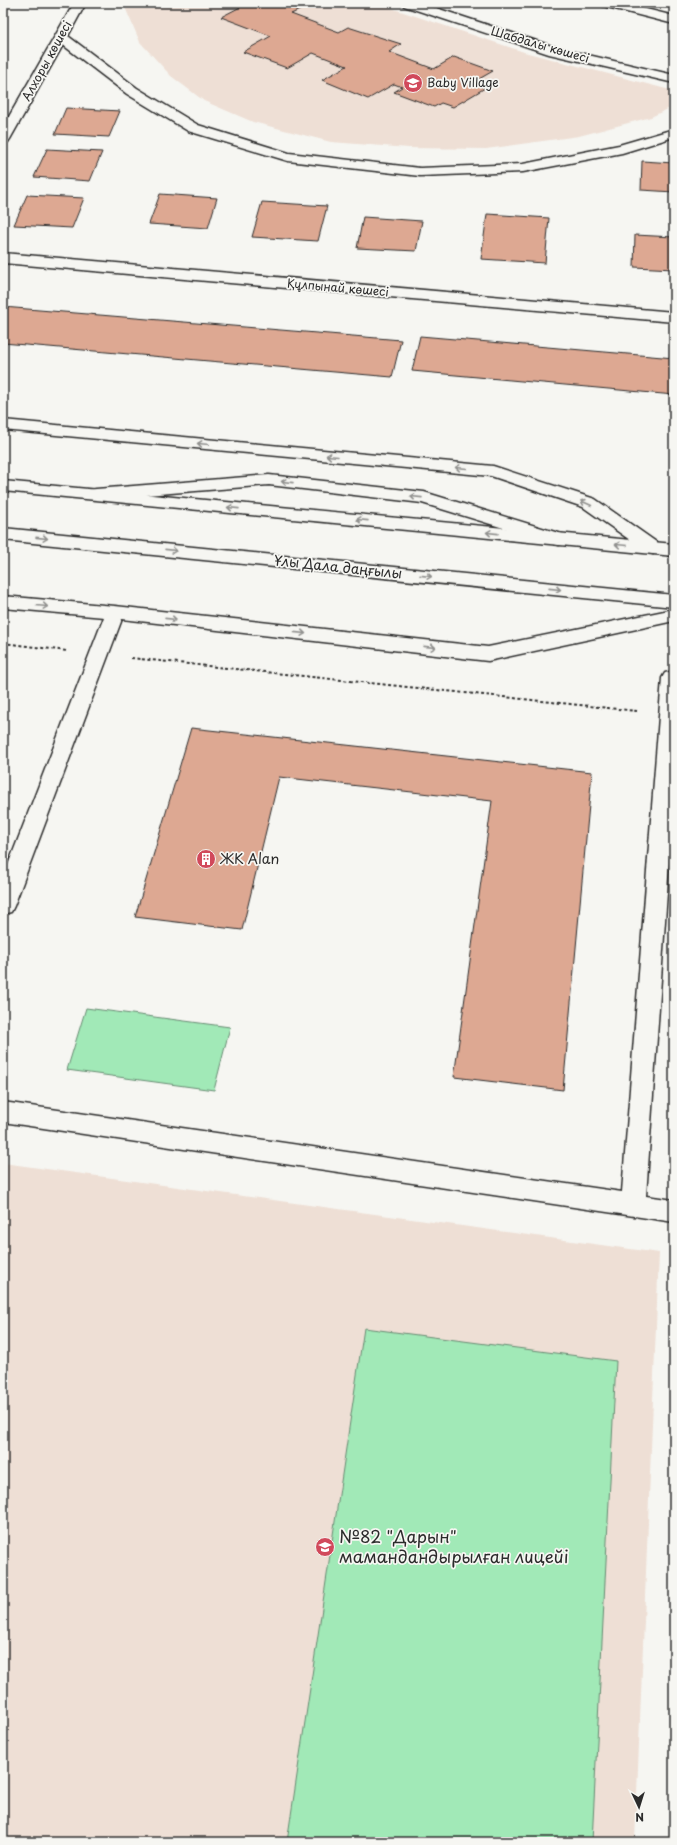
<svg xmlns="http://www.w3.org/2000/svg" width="677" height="1845" font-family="'Playpen Sans',sans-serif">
<rect width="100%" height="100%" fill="#f6f6f2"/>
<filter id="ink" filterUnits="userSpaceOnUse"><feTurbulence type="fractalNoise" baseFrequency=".025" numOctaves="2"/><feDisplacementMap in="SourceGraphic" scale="8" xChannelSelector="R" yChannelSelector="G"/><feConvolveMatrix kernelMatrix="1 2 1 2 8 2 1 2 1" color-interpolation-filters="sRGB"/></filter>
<g filter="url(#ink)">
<path fill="#eedfd5" d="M128 3H376L524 52 674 91V106L651 117 579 136 486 149 409 148 331 142 253 122 204 101 171 76 140 42 124 5Z
M3 1163 659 1253 635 1842H3Z"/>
<path fill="#a1e9b7" stroke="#668a71" d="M86 1008 230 1027 214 1090 67 1070Z
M364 1328 616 1361 592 1842H287Z"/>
<path fill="#dda892" stroke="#2b2b2b" d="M3 3H10L3 17Z
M248 3H291L304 8 291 14 339 32 348 27 401 44 389 52 434 69 454 57 493 71 472 83 485 88 453 107 441 103 434 107 394 92 402 87 394 84 368 99 322 80 347 66 313 53 287 68 243 52 271 36 221 17Z
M66 108 120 111 109 137 55 134Z
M47 149 102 152 90 181 34 177Z
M642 161 674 163V192L641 190Z
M160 194 217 198 208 228 149 224Z
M27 195 84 198 72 228 14 225Z
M262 202 327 206 318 241 252 237Z
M487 214 549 218 545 263 481 259Z
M363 217 422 221 416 251 357 248Z
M635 235 674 237V269L634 267Z
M3 307 401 340 392 377 3 343Z
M420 336 674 358V395L412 371Z
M191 728 592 772 563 1090 454 1077 492 801 279 777 242 930 135 917Z"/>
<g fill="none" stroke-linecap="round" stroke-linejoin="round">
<defs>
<path id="minor" d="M74 3H86L68 36 137 88 198 125 289 153 420 168 523 164 619 145 674 129V137L622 153 523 172 420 176 288 161 188 131 127 94 63 45 10 139 8 142 3 143V127Z
M402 3H421L558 48 674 75V83L549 54 404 6Z
M601 3H622L674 16V24L603 6Z
M3 253 674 312V322L3 263Z
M3 420 493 466 595 499 659 544 662 548 659 552 653 554 647 552 583 507 491 476 3 430Z
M269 475 424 492 565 535 568 539 565 543 559 545 422 503 269 485 96 499 90 498 87 494 90 490 96 489Z
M3 596 115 606 488 647 674 609V621L488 661 122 619 14 906 11 912 3 914V878L104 617 3 608Z
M674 671V791L646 1196 674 1200V1222L3 1122V1102L622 1192 662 678 665 673Z"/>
<path id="major" d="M3 481 674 544V556L3 491Z
M3 528 674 595V607L3 540Z"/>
</defs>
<use href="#minor" stroke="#2b2b2b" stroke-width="3"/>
<use href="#major" stroke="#2b2b2b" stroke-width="3"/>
<path stroke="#2b2b2b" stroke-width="2" stroke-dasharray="3 2.5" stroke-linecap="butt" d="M3 643 67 651
M131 658 637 711"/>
<use href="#minor" fill="#f6f6f2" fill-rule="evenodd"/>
<use href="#major" fill="#f6f6f2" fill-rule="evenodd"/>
</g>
<defs><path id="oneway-shaft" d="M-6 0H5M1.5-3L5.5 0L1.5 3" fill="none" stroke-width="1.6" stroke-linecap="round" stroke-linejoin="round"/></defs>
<g stroke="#90908e">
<use href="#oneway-shaft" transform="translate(203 444) rotate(-175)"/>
<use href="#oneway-shaft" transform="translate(332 456) rotate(-175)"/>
<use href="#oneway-shaft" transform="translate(461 468) rotate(-175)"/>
<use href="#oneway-shaft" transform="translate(287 482) rotate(-174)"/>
<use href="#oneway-shaft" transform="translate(416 497) rotate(-174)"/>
<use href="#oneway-shaft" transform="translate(586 503) rotate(-156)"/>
<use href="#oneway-shaft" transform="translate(233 508) rotate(-174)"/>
<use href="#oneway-shaft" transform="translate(362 520) rotate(-174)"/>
<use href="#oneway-shaft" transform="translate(492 533) rotate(-174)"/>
<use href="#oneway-shaft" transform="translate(42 538) rotate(6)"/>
<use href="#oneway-shaft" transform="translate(621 545) rotate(-175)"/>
<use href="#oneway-shaft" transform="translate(171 550) rotate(6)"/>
<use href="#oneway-shaft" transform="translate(426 576) rotate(6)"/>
<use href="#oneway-shaft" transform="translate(555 589) rotate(6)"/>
<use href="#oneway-shaft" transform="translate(42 606) rotate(5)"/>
<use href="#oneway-shaft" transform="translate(171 619) rotate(6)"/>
<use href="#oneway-shaft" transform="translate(300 633) rotate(6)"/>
<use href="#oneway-shaft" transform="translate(430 647) rotate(6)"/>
</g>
</g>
<defs>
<symbol id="school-disc" viewBox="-11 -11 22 22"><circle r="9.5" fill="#d1495b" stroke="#f6f6f2"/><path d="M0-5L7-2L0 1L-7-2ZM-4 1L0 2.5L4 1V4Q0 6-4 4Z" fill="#fff"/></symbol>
<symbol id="building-disc" viewBox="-11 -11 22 22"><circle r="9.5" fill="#d1495b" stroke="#f6f6f2"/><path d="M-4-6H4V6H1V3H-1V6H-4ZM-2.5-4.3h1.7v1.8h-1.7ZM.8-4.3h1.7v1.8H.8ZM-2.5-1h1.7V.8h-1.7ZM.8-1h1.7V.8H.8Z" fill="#fff"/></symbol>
</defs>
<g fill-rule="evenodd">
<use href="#school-disc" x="402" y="72" width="22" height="22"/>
<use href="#building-disc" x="195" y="848" width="22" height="22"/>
<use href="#school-disc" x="314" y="1536" width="22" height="22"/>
</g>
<g text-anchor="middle" stroke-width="3.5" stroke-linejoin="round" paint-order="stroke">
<g font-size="12" fill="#2b2b2b" stroke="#f6f6f2">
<text transform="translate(540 45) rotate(16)" y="4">Шабдалы көшесі</text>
<text transform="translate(47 61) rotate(-61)" y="4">Алхоры көшесі</text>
<text transform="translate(338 288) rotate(5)" y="4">Құлпынай көшесі</text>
</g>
<g font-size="12" fill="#2b2b2b" stroke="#f6f6f2" text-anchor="start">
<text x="427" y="87">Baby Village</text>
</g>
<g font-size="14" fill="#2b2b2b" stroke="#f6f6f2">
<text transform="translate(338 567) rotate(6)" y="5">Ұлы Дала даңғылы</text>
</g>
<g font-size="14" fill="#2b2b2b" stroke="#f6f6f2" text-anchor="start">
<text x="220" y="864">ЖК Alan</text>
</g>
<g font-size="17" fill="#2b2b2b" stroke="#f6f6f2" text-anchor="start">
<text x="339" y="1543">№82 "Дарын"<tspan x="339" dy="20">мамандандырылған лицейі</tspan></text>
</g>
</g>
<rect width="677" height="1845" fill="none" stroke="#f6f6f2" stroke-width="16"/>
<rect x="8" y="8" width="661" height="1829" fill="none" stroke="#2b2b2b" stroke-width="1.5" filter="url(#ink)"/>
<g transform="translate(639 1807) rotate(176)" stroke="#f6f6f2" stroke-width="3" paint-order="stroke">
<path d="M0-3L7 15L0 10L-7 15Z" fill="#2b2b2b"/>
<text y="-6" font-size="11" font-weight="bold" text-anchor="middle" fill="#2b2b2b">N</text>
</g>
</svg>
